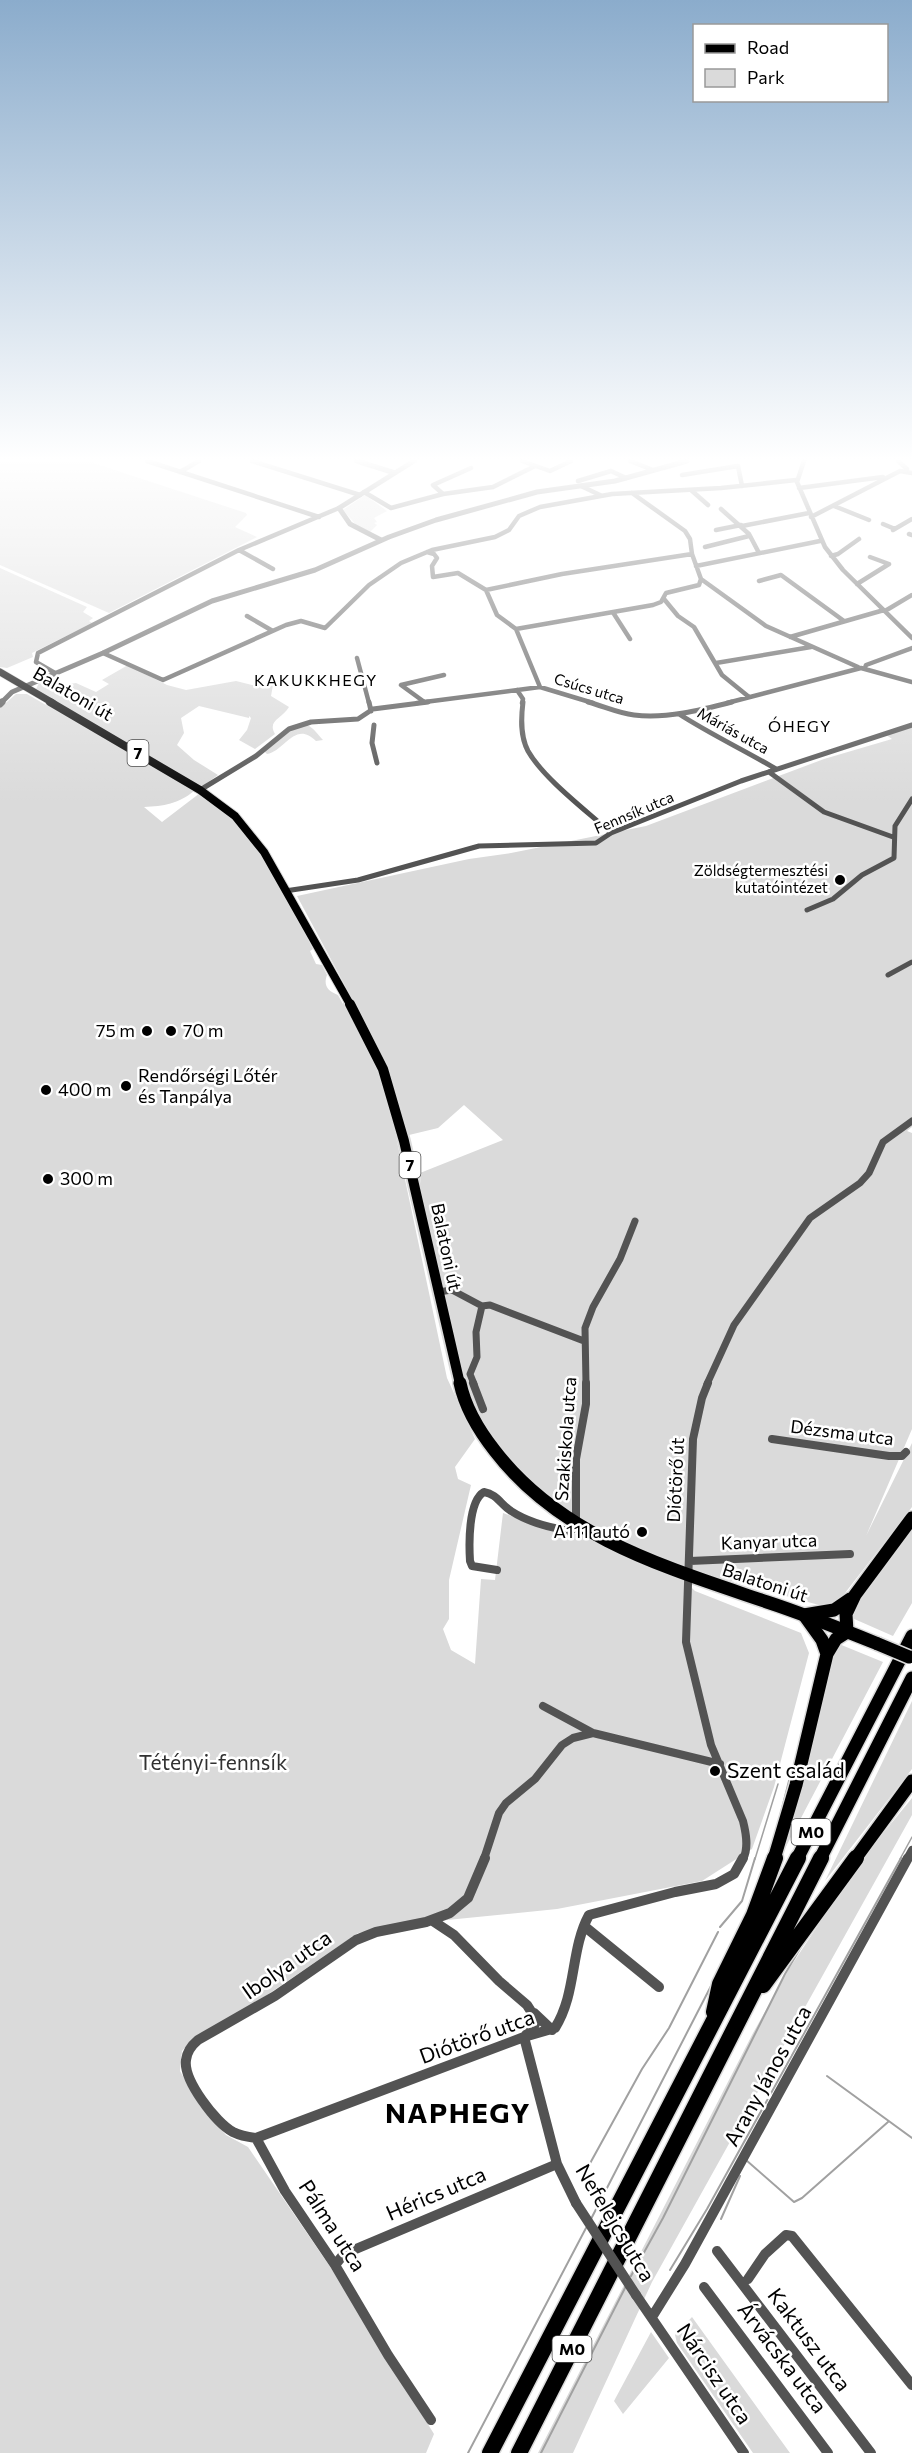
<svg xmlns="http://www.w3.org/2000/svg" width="912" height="2453" font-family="Commissioner,sans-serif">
<rect width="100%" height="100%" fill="#fff"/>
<path fill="#dadada" d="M0 461H87L246 513 247 515 235 527 257 537 109 613 0 565Z
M365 495 387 511 374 518 377 522 374 523 377 525 370 532 357 526 343 510Z
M0 568 87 607 83 612 93 618 89 621 92 623 32 653 33 657 7 668 0 667Z
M128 665 167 685 186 690 236 681 256 686 273 685 271 696 289 707C282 719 267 720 275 734L255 749 239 740 247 730 251 718 249 716V718L199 706 181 718 184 733 177 745 194 760 218 775 204 785H199L36 689 39 683 53 677 63 685 76 683 96 692 109 684 102 680Z
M16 694H27L194 791C178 804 164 806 144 807L162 822 200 793C219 806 237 820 251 839 275 870 294 914 313 949L310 951 316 964 322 965 327 975C323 986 328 991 338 995L368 1049 380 1080 395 1132 447 1378 475 1439 455 1467 458 1479 471 1485 449 1580V1619L443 1629 451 1650 475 1664 481 1579 495 1580 503 1513 549 1529 581 1535 618 1554 684 1580 695 1591 801 1633 809 1653 774 1787 752 1849 702 1881 557 1909 447 1920 358 1933 264 1997 194 2038 182 2051 180 2071 200 2106 226 2135 248 2147 337 2277 434 2434 426 2453H0V708Z
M307 725C313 727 319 736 323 740L316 741C295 720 285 751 267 754L264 751 288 731Z
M912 726V1127L907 1131 912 1133V1429L866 1536 912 1443V1507L838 1602 830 1608 698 1572 622 1544 584 1526 523 1477 498 1449 465 1391 441 1287 421 1193 420 1173 503 1140 464 1105 438 1128 409 1135 393 1081 379 1049 297 896 469 859 511 853 646 826 824 759 892 739 885 734Z
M912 1530V1603L893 1636 852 1618 854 1609Z
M839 1644 883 1662 781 1856 804 1778 834 1654Z
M912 1701V1769L825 1881Z
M912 1798V1815L652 2282 573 2453H538L753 2033 789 1969 862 1859Z
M692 2317 790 2453H753L677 2343 675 2335Z
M651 2332 669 2358 623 2414 614 2401Z"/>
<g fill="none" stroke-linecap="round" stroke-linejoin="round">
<path stroke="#a1a1a1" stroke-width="1.5" d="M778 1823 789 1780
M755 1859 778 1784
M900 1859 912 1837"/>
<path stroke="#a1a1a1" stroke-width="2" d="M720 1927 742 1901 755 1858
M827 2076 912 2138
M746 2160 794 2202 802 2198 888 2122
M588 2167 642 2069 669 2028 718 1932
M591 2219 711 1986
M721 2219 740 2176
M635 2254 641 2257
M670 2270 707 2209 901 1858
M631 2276 663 2218 785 1974 804 1942
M468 2453 586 2228
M541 2453 626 2286"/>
<defs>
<path id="primary-far3" d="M0 672 53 703"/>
<path id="primary-far2" d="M50 702 200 790 235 816 264 852 351 1006"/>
<path id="primary-far1" d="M350 1004 383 1069 404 1141 460 1384"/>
<path id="primary" d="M460 1383C465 1407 480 1432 495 1451 562 1538 668 1568 767 1602 804 1614 841 1629 878 1644"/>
<path id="trunk-far1" d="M804 1615 834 1610 850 1599
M804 1615 822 1640 827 1654
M774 1859 796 1785 827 1654 836 1639 847 1632 846 1614 855 1595 912 1518
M797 1859 912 1636
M820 1859 912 1678
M855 1859 912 1781"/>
<path id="trunk" d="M763 1985 856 1858
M714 2012 720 1984 754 1915 775 1858
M490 2453 798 1858
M519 2453 821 1858"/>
</defs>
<use href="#primary-far3" stroke="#dbdbdb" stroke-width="8"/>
<use href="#primary-far2" stroke="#dbdbdb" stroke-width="10"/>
<use href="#primary-far1" stroke="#dbdbdb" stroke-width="14"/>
<use href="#primary" stroke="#dbdbdb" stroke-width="16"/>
<use href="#trunk-far1" stroke="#dbdbdb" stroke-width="16"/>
<use href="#trunk" stroke="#dbdbdb" stroke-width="19"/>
<path stroke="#535353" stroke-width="4.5" d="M147 461 319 517
M252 461 360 495
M522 461 550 471 571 461
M630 461 653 470
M804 461 797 482 825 547 843 570 912 638
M898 461 907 469 906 471
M180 472 199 461
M682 475 738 466 742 486
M578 481 611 471 626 478
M581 486 600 495
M799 488 883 477
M691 490 708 505
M364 492 391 508 443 494 493 487 535 466
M632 493 685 531 690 539 692 554 701 579 766 626 858 667
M443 494 433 485 471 468
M834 506 869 520
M721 509 749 534 759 553
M811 517 900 471 912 473
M883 524 895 529
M742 526 809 513
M716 530 741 525
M893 530 912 519
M909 534 912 535
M705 547 749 536
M239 550 273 569
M427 552 434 554 437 558 432 566 433 577 458 573 486 590
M831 556 838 554 859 539
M696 566 820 541
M759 581 781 575 844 621
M857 584 889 564 870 557
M664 599 678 616 694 627 722 675 749 697
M885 611 912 595
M614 614 630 639
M247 616 271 630
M516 629 653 605 661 602 666 593 699 585 701 579
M790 637 884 610
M103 653 163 680 286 625 301 621 325 628 369 585 401 563 432 550 495 537 509 530 519 516 540 507 612 494 721 488 796 480
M357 658 369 703
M716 663 811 647
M865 668 866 665 912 648
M55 673 36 662 38 653 239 550 339 508
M540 687 516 629 497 615 486 590 562 574 692 554
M517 690 523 699 522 703
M423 701 401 685 444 675
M417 703 540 687 593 703
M727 703 861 668 912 682"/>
<path stroke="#535353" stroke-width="5" d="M369 702 371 711
M523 702C521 718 520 736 528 751 544 779 587 811 611 833
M588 702C603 706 618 713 634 715 666 719 701 710 732 702
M679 714C710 734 744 750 776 769
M374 725 372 743 377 763
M769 772 824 812 893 837
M200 790 256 756 289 729 311 722 358 719 373 709 428 702
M285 891 358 880 479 846 596 843 611 833 741 781 912 725
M807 910 833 899 862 875 894 858 895 826 912 799
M888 975 912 962"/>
<path stroke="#535353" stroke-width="7" d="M438 1292 452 1290 482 1306
M474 1384 470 1374 477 1357 476 1332 482 1306 490 1305 584 1341
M586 1384 585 1328 593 1307 620 1259 635 1221
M707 1384 734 1325 810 1218 860 1183 869 1173 883 1142 912 1121"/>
<path stroke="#535353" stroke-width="8" d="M473 1383 483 1409
M708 1383 702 1398 693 1439 686 1642 711 1745 743 1821C746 1833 749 1848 743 1859
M772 1439 889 1456H902L906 1452
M690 1561 850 1554
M497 1570 472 1566 470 1561C469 1545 468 1501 484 1492 497 1494 501 1505 511 1511 528 1522 551 1528 571 1531L576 1526V1459L586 1404V1383
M543 1706 593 1733 720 1764
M484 1859 499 1813 506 1803 535 1779 562 1745 573 1738 593 1733
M907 1859 912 1850"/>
<path stroke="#535353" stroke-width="10" d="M433 1921 454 1935 499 1981 527 2005 534 2016 535 2024 526 2035
M584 1926 659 1987
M534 2013 552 2030
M524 2037 557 2164 576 2203
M256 2138 524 2037 555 2028C577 1993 570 1950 589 1915L675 1892 716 1884 734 1874 743 1858
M717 2251 871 2453
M335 2265 344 2254 557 2164
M748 2279 765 2254 786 2235 792 2236 912 2385
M704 2287 828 2453
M636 2295 744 2453
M652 2317 685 2264 908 1858
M431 2420 388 2355 335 2265 285 2191 256 2138C248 2137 241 2136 233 2132 216 2123 183 2080 186 2060 187 2051 192 2045 198 2040L275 1996 356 1940 376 1932 426 1922 450 1913 468 1898 485 1858"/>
<path stroke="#535353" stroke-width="5" d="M357 461 395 473
M381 540 350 524 339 508 414 461
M1 703 12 692 103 653 212 601 315 570 389 537 436 520 537 492 615 481 687 461"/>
<path stroke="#535353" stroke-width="7" d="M0 704 2 702"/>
<use href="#primary-far3" stroke="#000" stroke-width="7"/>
<use href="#primary-far2" stroke="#000" stroke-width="8"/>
<use href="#primary-far1" stroke="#000" stroke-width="10"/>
<use href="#primary" stroke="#000" stroke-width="13"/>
<use href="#trunk-far1" stroke="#000" stroke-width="13"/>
<use href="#trunk" stroke="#000" stroke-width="16"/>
<defs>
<path id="primary-bridge" d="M878 1644 909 1657"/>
</defs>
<use href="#primary-bridge" stroke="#dbdbdb" stroke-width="16" stroke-linecap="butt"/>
<path stroke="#535353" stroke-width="10" d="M576 2203 636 2295"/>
<use href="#primary-bridge" stroke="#000" stroke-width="13"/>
</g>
<linearGradient id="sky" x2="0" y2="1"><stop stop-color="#8baccc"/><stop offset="0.57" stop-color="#fff"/><stop offset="1" stop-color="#fff" stop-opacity="0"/></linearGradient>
<rect width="912" height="805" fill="url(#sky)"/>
<g fill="#000" stroke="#fff" stroke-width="2">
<circle cx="840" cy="880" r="6"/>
<circle cx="147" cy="1031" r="6"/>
<circle cx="171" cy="1031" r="6"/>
<circle cx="126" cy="1086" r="6"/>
<circle cx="46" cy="1090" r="6"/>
<circle cx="48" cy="1179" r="6"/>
<circle cx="642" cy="1532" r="6"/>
<circle cx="715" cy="1771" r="6"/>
</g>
<g text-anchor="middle" stroke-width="5" stroke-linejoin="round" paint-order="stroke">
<g font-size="15" fill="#000" stroke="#fff">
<text transform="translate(589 689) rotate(17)" y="5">Csúcs utca</text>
<text transform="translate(733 731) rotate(29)" y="5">Máriás utca</text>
<text transform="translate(634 813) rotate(-23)" y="5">Fennsík utca</text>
</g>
<g font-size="15" fill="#000" stroke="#fff" text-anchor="end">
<text x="828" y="876">Zöldségtermesztési<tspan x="828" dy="17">kutatóintézet</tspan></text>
</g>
<g font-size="16" letter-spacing="1.5" fill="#000" stroke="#fff">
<text x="316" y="686">KAKUKKHEGY</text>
<text x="800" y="732">ÓHEGY</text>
</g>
<g fill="#fff" stroke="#4c4c4c" stroke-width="1.5">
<rect x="127.5" y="740" width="21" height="26" rx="4.5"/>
<rect x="399.5" y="1152" width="21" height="26" rx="4.5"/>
<rect x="791.5" y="1819" width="39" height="26" rx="4.5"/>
<rect x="552.5" y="2336" width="39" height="26" rx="4.5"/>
</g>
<g font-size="16" font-weight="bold" fill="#000">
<text x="138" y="759">7</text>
<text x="410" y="1171">7</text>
<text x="811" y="1838">M0</text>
<text x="572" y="2355">M0</text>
</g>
<g font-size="18" fill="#000" stroke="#fff">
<text transform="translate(73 694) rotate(30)" y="6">Balatoni út</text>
<text transform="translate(446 1247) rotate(78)" y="6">Balatoni út</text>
<text transform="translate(842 1433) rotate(7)" y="6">Dézsma utca</text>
<text transform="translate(566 1439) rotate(-86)" y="6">Szakiskola utca</text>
<text transform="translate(676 1480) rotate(-87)" y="6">Diótörő út</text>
<text transform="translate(769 1542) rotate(-2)" y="6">Kanyar utca</text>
<text transform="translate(765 1583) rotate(18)" y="6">Balatoni út</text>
</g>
<g font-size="18" fill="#000" stroke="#fff" text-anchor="start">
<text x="135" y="1037" text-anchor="end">75 m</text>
<text x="183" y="1037">70 m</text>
<text x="138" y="1082">Rendőrségi Lőtér<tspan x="138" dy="21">és Tanpálya</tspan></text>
<text x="58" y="1096">400 m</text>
<text x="60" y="1185">300 m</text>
<text x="630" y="1538" text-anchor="end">A111 autó</text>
</g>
<g font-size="21" fill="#313131" stroke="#fff">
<text x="213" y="1770">Tétényi-fennsík</text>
</g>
<g font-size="21" fill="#000" stroke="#fff" text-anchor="start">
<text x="727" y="1778">Szent család</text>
</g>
<g font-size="21" fill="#000" stroke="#fff">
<text transform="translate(287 1965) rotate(-35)" y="7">Ibolya utca</text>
<text transform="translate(477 2037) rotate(-20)" y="7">Diótörő utca</text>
<text transform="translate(768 2076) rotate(-61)" y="7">Arany János utca</text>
<text transform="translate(436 2194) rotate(-23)" y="7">Hérics utca</text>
<text transform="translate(615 2223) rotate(59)" y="7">Nefelejcs utca</text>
<text transform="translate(332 2226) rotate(57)" y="7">Pálma utca</text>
<text transform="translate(809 2340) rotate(53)" y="7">Kaktusz utca</text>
<text transform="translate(782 2358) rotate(53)" y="7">Árvácska utca</text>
<text transform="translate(714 2374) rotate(56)" y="7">Nárcisz utca</text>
</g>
<g font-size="28" font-weight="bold" letter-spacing="1.5" fill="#000" stroke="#fff">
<text x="458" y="2123">NAPHEGY</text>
</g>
</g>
<rect x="693" y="24" width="195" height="78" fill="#ffffff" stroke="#999999" stroke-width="1.5"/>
<rect x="705" y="44" width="30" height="9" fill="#000000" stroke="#999999" stroke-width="1.5"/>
<text x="747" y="54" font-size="18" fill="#000000">Road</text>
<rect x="705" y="69" width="30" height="18" fill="#dadada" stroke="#999999" stroke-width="1.5"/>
<text x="747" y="84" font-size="18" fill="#000000">Park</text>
</svg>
